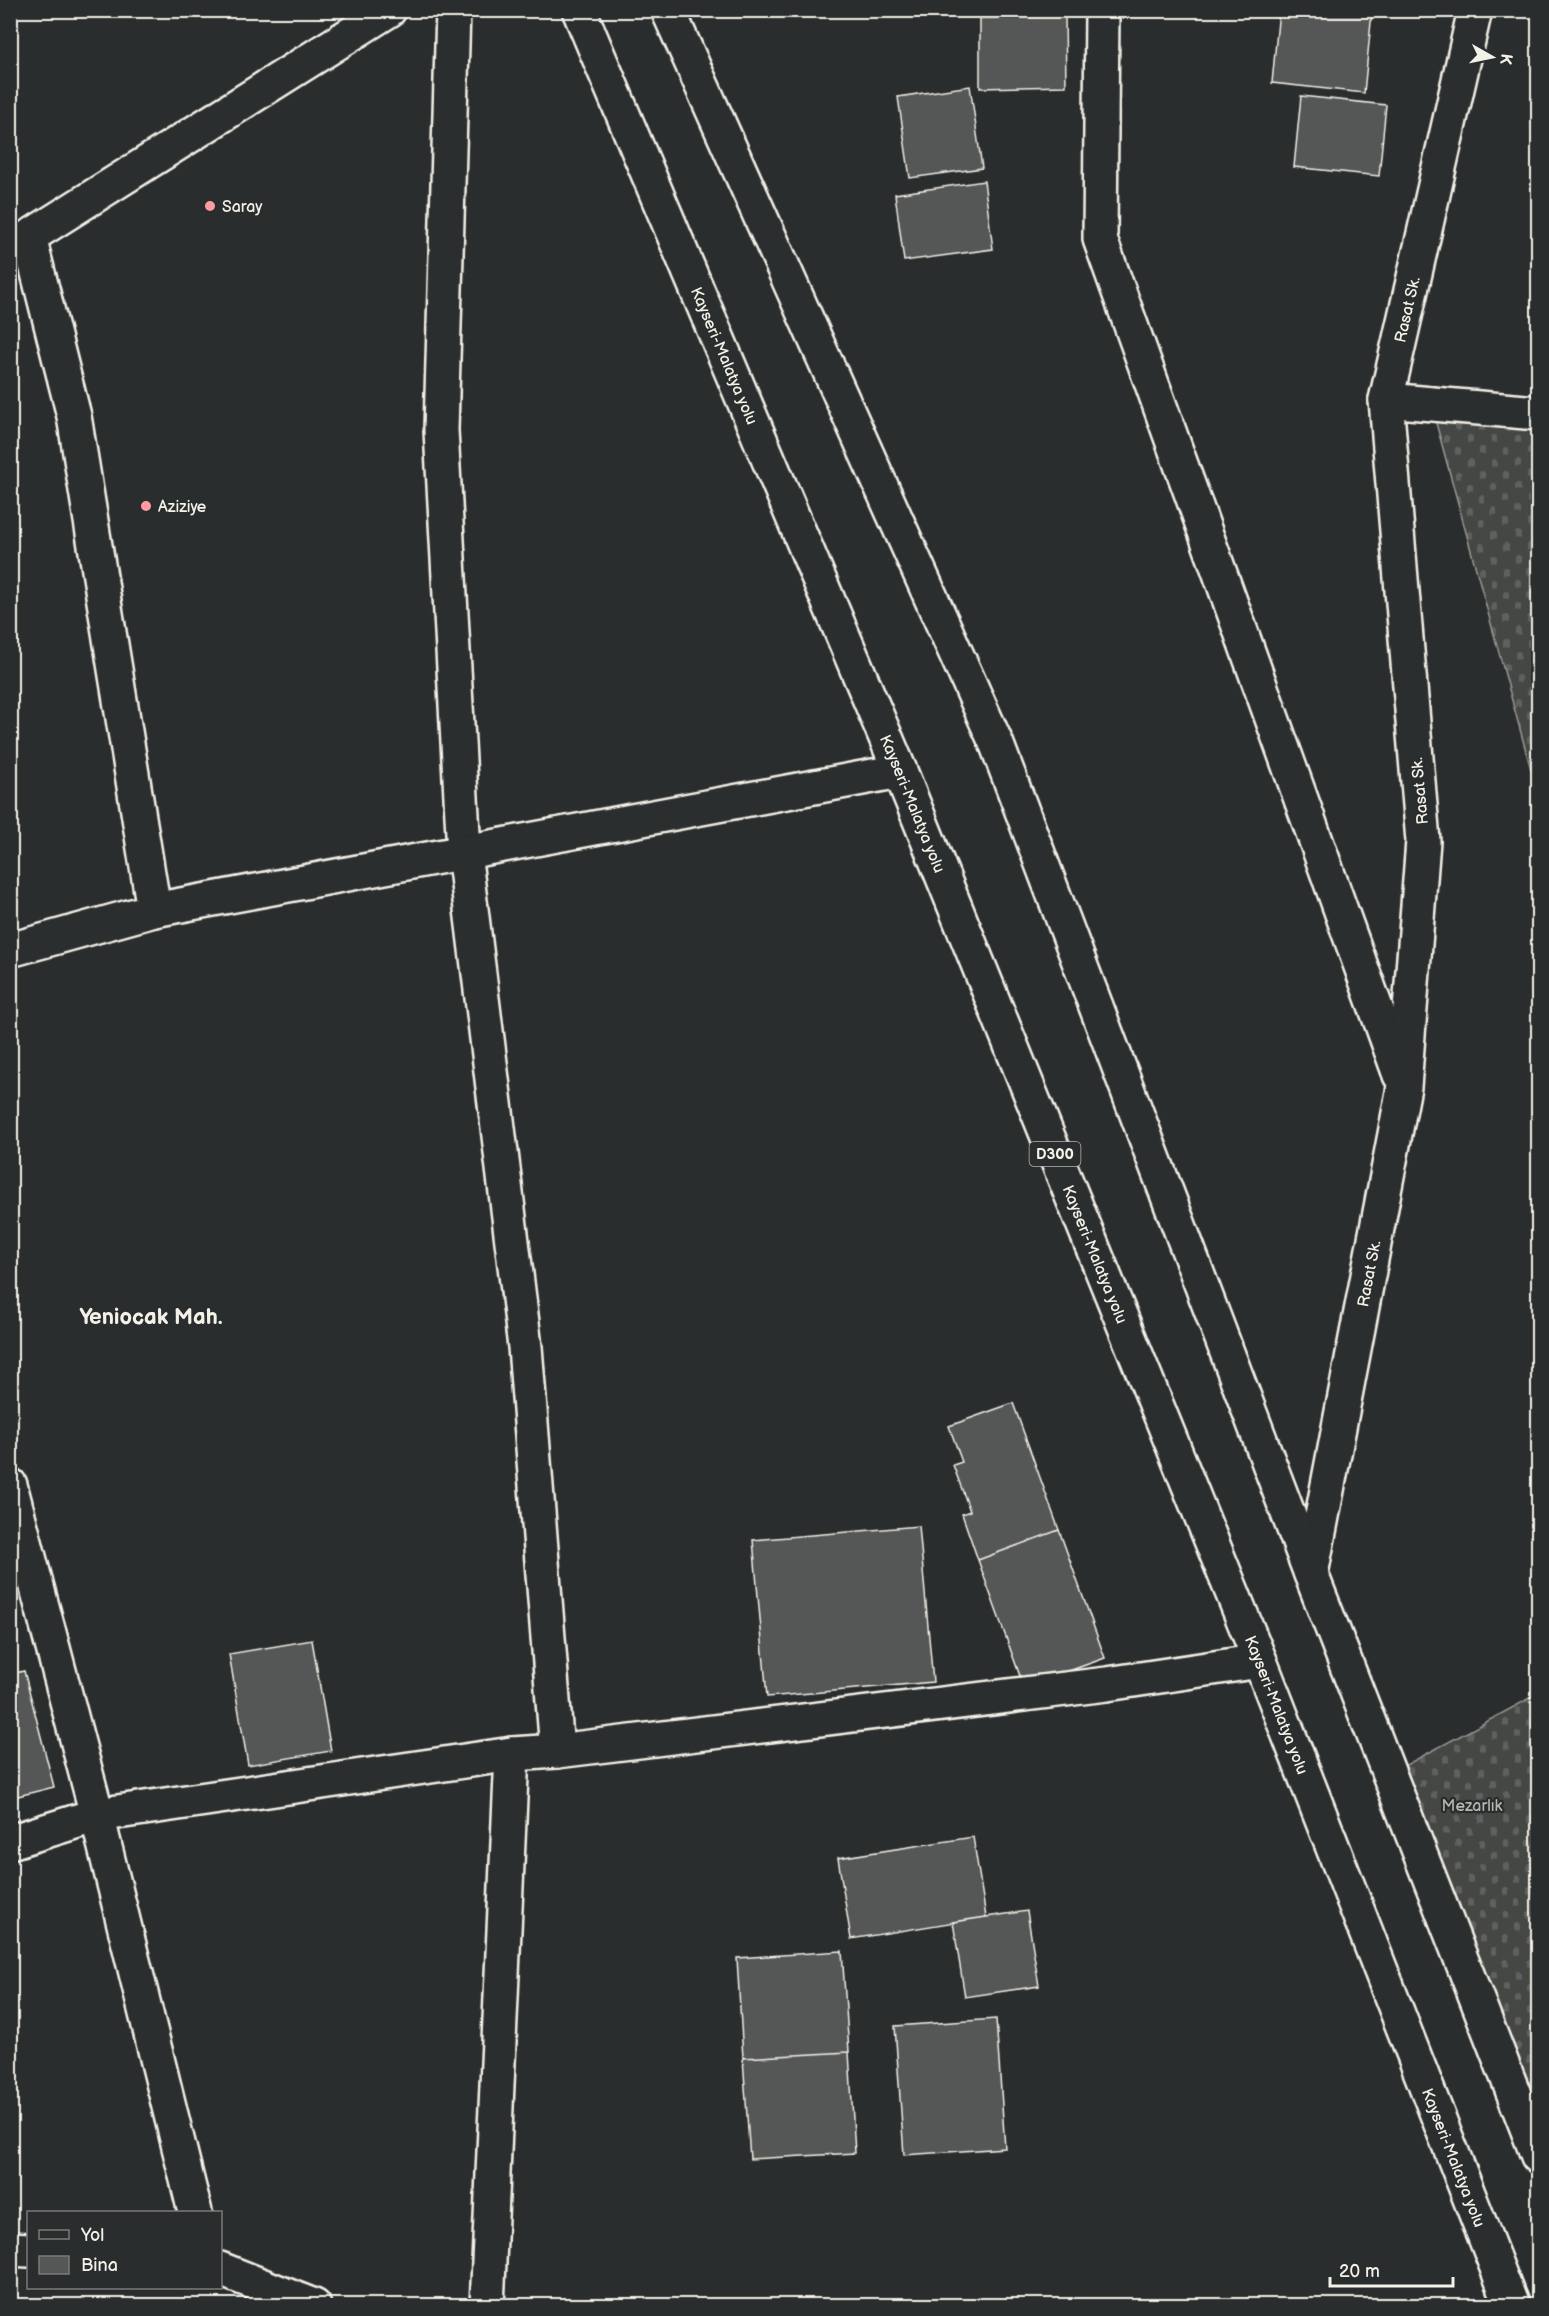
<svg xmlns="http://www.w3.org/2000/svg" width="1549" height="2316" font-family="'Balsamiq Sans',sans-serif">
<defs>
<pattern id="cemetery-stones" width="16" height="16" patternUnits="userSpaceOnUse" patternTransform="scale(1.5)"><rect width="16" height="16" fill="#444645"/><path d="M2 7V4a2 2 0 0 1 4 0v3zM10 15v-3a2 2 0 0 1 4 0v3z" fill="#606160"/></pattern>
</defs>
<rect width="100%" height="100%" fill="#2a2d2e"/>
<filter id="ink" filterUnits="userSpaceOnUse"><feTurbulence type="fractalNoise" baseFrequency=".0167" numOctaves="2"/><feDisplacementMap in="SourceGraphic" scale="12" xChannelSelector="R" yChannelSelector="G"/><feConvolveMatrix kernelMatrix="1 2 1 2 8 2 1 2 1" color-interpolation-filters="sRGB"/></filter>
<g filter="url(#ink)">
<path fill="url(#cemetery-stones)" stroke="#9c9c96" stroke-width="1.5" d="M1430 401 1538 411V795Z
M1538 1694V2156L1389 1774Z"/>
<path fill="#555756" stroke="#f4f1e8" stroke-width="1.5" d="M1279 10 1372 12 1364 93 1272 83Z
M1065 16 1066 86 980 88V18Z
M970 86 982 168 910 178 898 97Z
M1301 96 1386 105 1379 176 1294 167Z
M984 181 993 249 904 261 895 194Z
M1013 1403 1059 1530 978 1560 962 1514 970 1511 953 1465 962 1462 949 1426Z
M919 1526 933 1682 767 1697 753 1540Z
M1059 1530 1105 1658 1024 1687 978 1560Z
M312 1640 331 1751 248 1765 229 1654Z
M24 1671 54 1787 10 1798V1674Z
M973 1837 986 1917 851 1939 838 1858Z
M1027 1911 1039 1986 965 1997 953 1922Z
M842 1951 849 2052 743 2058 737 1958Z
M996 2019 1005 2148 904 2155 895 2026Z
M849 2052 855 2153 750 2159 743 2058Z"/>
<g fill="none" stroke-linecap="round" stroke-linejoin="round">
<defs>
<g id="minor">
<path d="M453 10 441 430 464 852 525 1347 557 1751"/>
<path d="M1102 10 1100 239 1400 1075"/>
<path d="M29 237 74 416 154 910"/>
<path d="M1386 400 1538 413"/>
<path d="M10 950 154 910 900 771"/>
<path d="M10 1485 97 1815 195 2212"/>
<path id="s1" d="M1311 1574 1404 1087 1423 841 1386 400 1475 10"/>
<path d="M10 1842 97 1815 512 1754 557 1751 1107 1684 1260 1661"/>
<path d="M10 2249 28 2250"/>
<path d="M220 2269 314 2306"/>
<path d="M487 2306 512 1754"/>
</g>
<path id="tertiary" d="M10 249 389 10"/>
<g id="trunk">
<path id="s2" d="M579 10 900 771 1260 1661 1512 2306"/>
<path d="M668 10 997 745 1311 1574 1538 2156"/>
</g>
</defs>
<use href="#minor" stroke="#f4f1e8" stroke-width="38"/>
<use href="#tertiary" stroke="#f4f1e8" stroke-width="38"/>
<use href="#trunk" stroke="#f4f1e8" stroke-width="38"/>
<use href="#minor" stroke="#2a2d2e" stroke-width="33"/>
<use href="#tertiary" stroke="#2a2d2e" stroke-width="33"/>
<use href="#trunk" stroke="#2a2d2e" stroke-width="33"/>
</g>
</g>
<g fill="#ff9aa2" stroke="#2a2d2e" stroke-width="2">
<circle cx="210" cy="206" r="6"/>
<circle cx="146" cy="506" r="6"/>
</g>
<g text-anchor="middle" stroke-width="4.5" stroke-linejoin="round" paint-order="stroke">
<rect fill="#2a2d2e" stroke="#b7b6b0" stroke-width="1.5" x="1029.5" y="1142" width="51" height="24" rx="4.5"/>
<g font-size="15" font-weight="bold" fill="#f4f1e8">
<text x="1055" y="1159">D300</text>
</g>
<g font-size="16" fill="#f4f1e8" stroke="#2a2d2e" text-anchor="start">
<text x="222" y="212">Saray</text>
<text x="158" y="512">Aziziye</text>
</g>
<g font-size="16" fill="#f4f1e8" stroke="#2a2d2e">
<text dy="6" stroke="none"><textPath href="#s1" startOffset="1278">Rasat Sk.</textPath></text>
<text dy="6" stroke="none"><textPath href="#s2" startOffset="375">Kayseri-Malatya yolu</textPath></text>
<text transform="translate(1419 791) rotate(-95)" y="6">Rasat Sk.</text>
<text dy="6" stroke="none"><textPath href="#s2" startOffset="861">Kayseri-Malatya yolu</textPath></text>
<text dy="6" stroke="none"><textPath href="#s2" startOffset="1347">Kayseri-Malatya yolu</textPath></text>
<text dy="6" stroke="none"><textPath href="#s1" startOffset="306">Rasat Sk.</textPath></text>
<text dy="6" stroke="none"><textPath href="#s2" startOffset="1833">Kayseri-Malatya yolu</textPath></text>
<text dy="6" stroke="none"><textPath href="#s2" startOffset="2319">Kayseri-Malatya yolu</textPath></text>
</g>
<g font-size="16" fill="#b6b5af" stroke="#2a2d2e">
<text x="1472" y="1811">Mezarlık</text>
</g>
<g font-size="22" font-weight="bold" fill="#f4f1e8" stroke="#2a2d2e">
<text x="151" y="1324">Yeniocak Mah.</text>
</g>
</g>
<rect width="1549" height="2316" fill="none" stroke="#2a2d2e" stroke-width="36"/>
<rect x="18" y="18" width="1513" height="2280" fill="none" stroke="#f4f1e8" stroke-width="2" filter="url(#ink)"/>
<rect x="27" y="2211" width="195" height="78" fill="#2a2d2e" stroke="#7b7b78" stroke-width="1.5"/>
<rect x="39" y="2230" width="30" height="9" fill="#2a2d2e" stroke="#7b7b78" stroke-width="1.5"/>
<text x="81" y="2241" font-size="18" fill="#f4f1e8">Yol</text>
<rect x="39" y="2256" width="30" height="18" fill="#555756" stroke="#7b7b78" stroke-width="1.5"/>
<text x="81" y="2271" font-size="18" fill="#f4f1e8">Bina</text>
<g transform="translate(1492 57) rotate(99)" stroke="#2a2d2e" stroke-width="4.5" paint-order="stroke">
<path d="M0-4.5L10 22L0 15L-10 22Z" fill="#f4f1e8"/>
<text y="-9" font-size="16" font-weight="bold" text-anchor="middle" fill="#f4f1e8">K</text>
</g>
<path d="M1330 2277v9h123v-9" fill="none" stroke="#f4f1e8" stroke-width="3"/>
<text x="1339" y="2277" font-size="18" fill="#f4f1e8" stroke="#2a2d2e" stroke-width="4.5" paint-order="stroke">20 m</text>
</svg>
